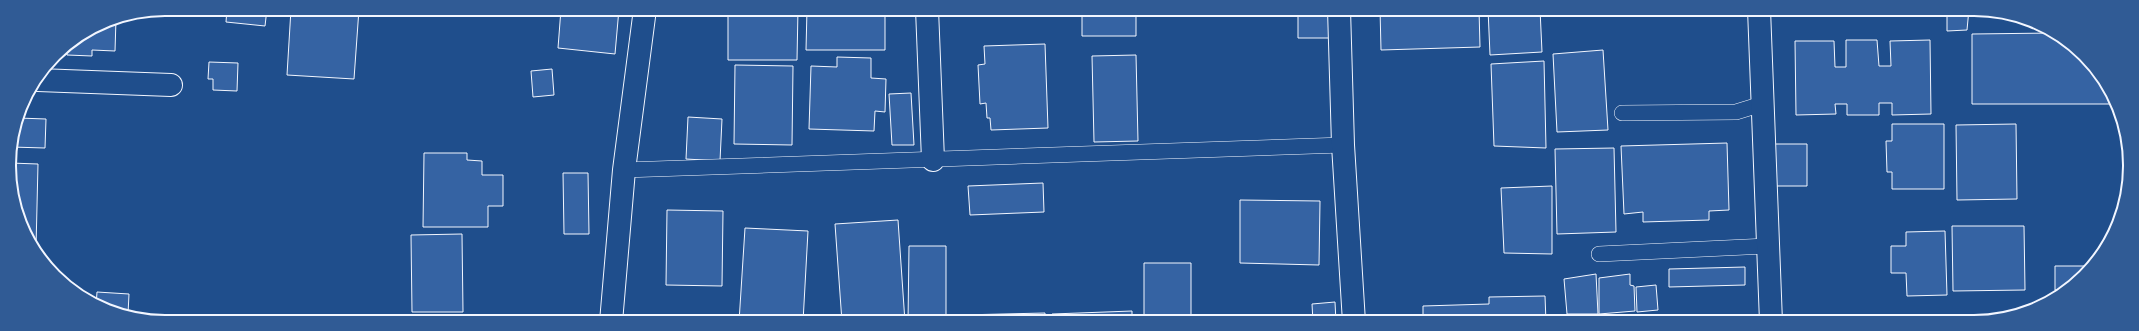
<svg xmlns="http://www.w3.org/2000/svg" width="2139" height="331" font-family="Inter,sans-serif">
<rect width="100%" height="100%" fill="#1f4e8c"/>
<path fill="#3563a3" stroke="#f2f6ff" d="M227 9H267L265 26 226 22Z
M291 9H359L354 79 287 75Z
M561 9H619L615 54 558 48Z
M728 9H798L797 60H728Z
M807 9H871V15H885V50H806Z
M1082 9H1136V36H1082Z
M1298 9H1332V38H1298Z
M1380 9H1479L1480 47 1381 50Z
M1488 9H1540L1542 52 1490 55Z
M1550 9H1695V12L1551 16Z
M1947 9H1969L1967 30 1947 31Z
M116 19 115 51 92 50V56L67 55 66 47 106 21Z
M2054 33 2091 62 2115 104H1972V34Z
M1846 40H1877L1879 66H1891L1890 41 1930 40 1931 114 1892 115V103H1879V115H1847V104H1835L1836 114 1796 115 1795 41H1834L1835 67H1846Z
M1045 44 1048 128 991 130 990 118H987L986 103 980 104 978 65 985 64 984 46Z
M1603 50 1608 130 1557 132 1553 54Z
M1136 55 1138 141 1094 142 1092 56Z
M837 57 871 58V78L886 79 885 112 875 111 874 131 809 129 811 66 837 67Z
M1544 61 1546 148 1494 146 1491 64Z
M209 62 238 63 237 91 213 90V79H208Z
M735 65 793 66 792 145 734 144Z
M552 69 554 95 533 97 531 71Z
M911 93 914 145H892L889 94Z
M688 117 722 119 720 161 686 159Z
M18 118 46 119 45 148 11 147Z
M1892 124H1944V189H1892V172H1887L1886 141H1892Z
M2016 124 2017 199 1957 200 1956 125Z
M1727 143 1729 210 1709 211V220L1643 222V212L1624 214 1621 146Z
M1775 144H1807V186H1775Z
M1614 148 1616 232 1557 234 1555 149Z
M424 153H467V160L482 161V175H503V206H488V227H423Z
M10 163 38 164 36 248 17 216Z
M563 173H588L589 234H564Z
M1043 183 1044 212 970 215 968 186Z
M1552 186V254L1504 253 1501 188Z
M1240 200 1320 201 1319 265 1240 263Z
M667 210 723 211 722 286 666 285Z
M898 220 905 322H842L835 224Z
M1952 226H2024L2025 290 1953 291Z
M745 228 808 231 803 322H739Z
M1945 231 1947 295 1907 296 1906 273H1891V246H1906V232Z
M462 234 463 312H412L411 235Z
M909 246H946V322H908Z
M1144 263H1191V322H1144Z
M2055 266H2092L2084 276 2064 290H2055Z
M1745 267V285L1669 287V269Z
M1596 274 1598 314H1567L1564 279Z
M1630 274V285L1634 286 1635 311 1599 314V278Z
M1656 285 1658 310 1637 312 1636 287Z
M97 292 129 294 128 314 96 306Z
M1545 296 1546 322H1409V316H1423V306L1489 304V297Z
M1335 302 1336 322H1313L1312 304Z
M1132 311V322H1053L1052 314Z
M1045 313V322H961V315Z
M1832 320H1898V322H1832Z"/>
<g fill="none" stroke-linecap="round" stroke-linejoin="round">
<defs>
<path id="service" d="M1622 113 1736 112 1762 104
M624 170 1343 145
M1599 254 1767 246"/>
<path id="minor" d="M927 9 933 160
M1339 9 1343 145 1354 322
M1759 9 1771 322
M38 80 171 85
M611 322 624 170 645 9"/>
</defs>
<use href="#service" stroke="#f2f6ff" stroke-width="16"/>
<use href="#minor" stroke="#f2f6ff" stroke-width="24"/>
<use href="#service" stroke="#1f4e8c" stroke-width="15"/>
<use href="#minor" stroke="#1f4e8c" stroke-width="22"/>
</g>
<path d="M0 0H2139V331H0ZM165 16H1974A149 149 0 0 1 2123 165V166A149 149 0 0 1 1974 315H165A149 149 0 0 1 16 166V165A149 149 0 0 1 165 16Z" fill="#305b95" fill-rule="evenodd"/>
<path fill="none" stroke="#f2f6ff" stroke-width="2" d="M165 16H1974A149 149 0 0 1 2123 165V166A149 149 0 0 1 1974 315H165A149 149 0 0 1 16 166V165A149 149 0 0 1 165 16Z"/>
</svg>
